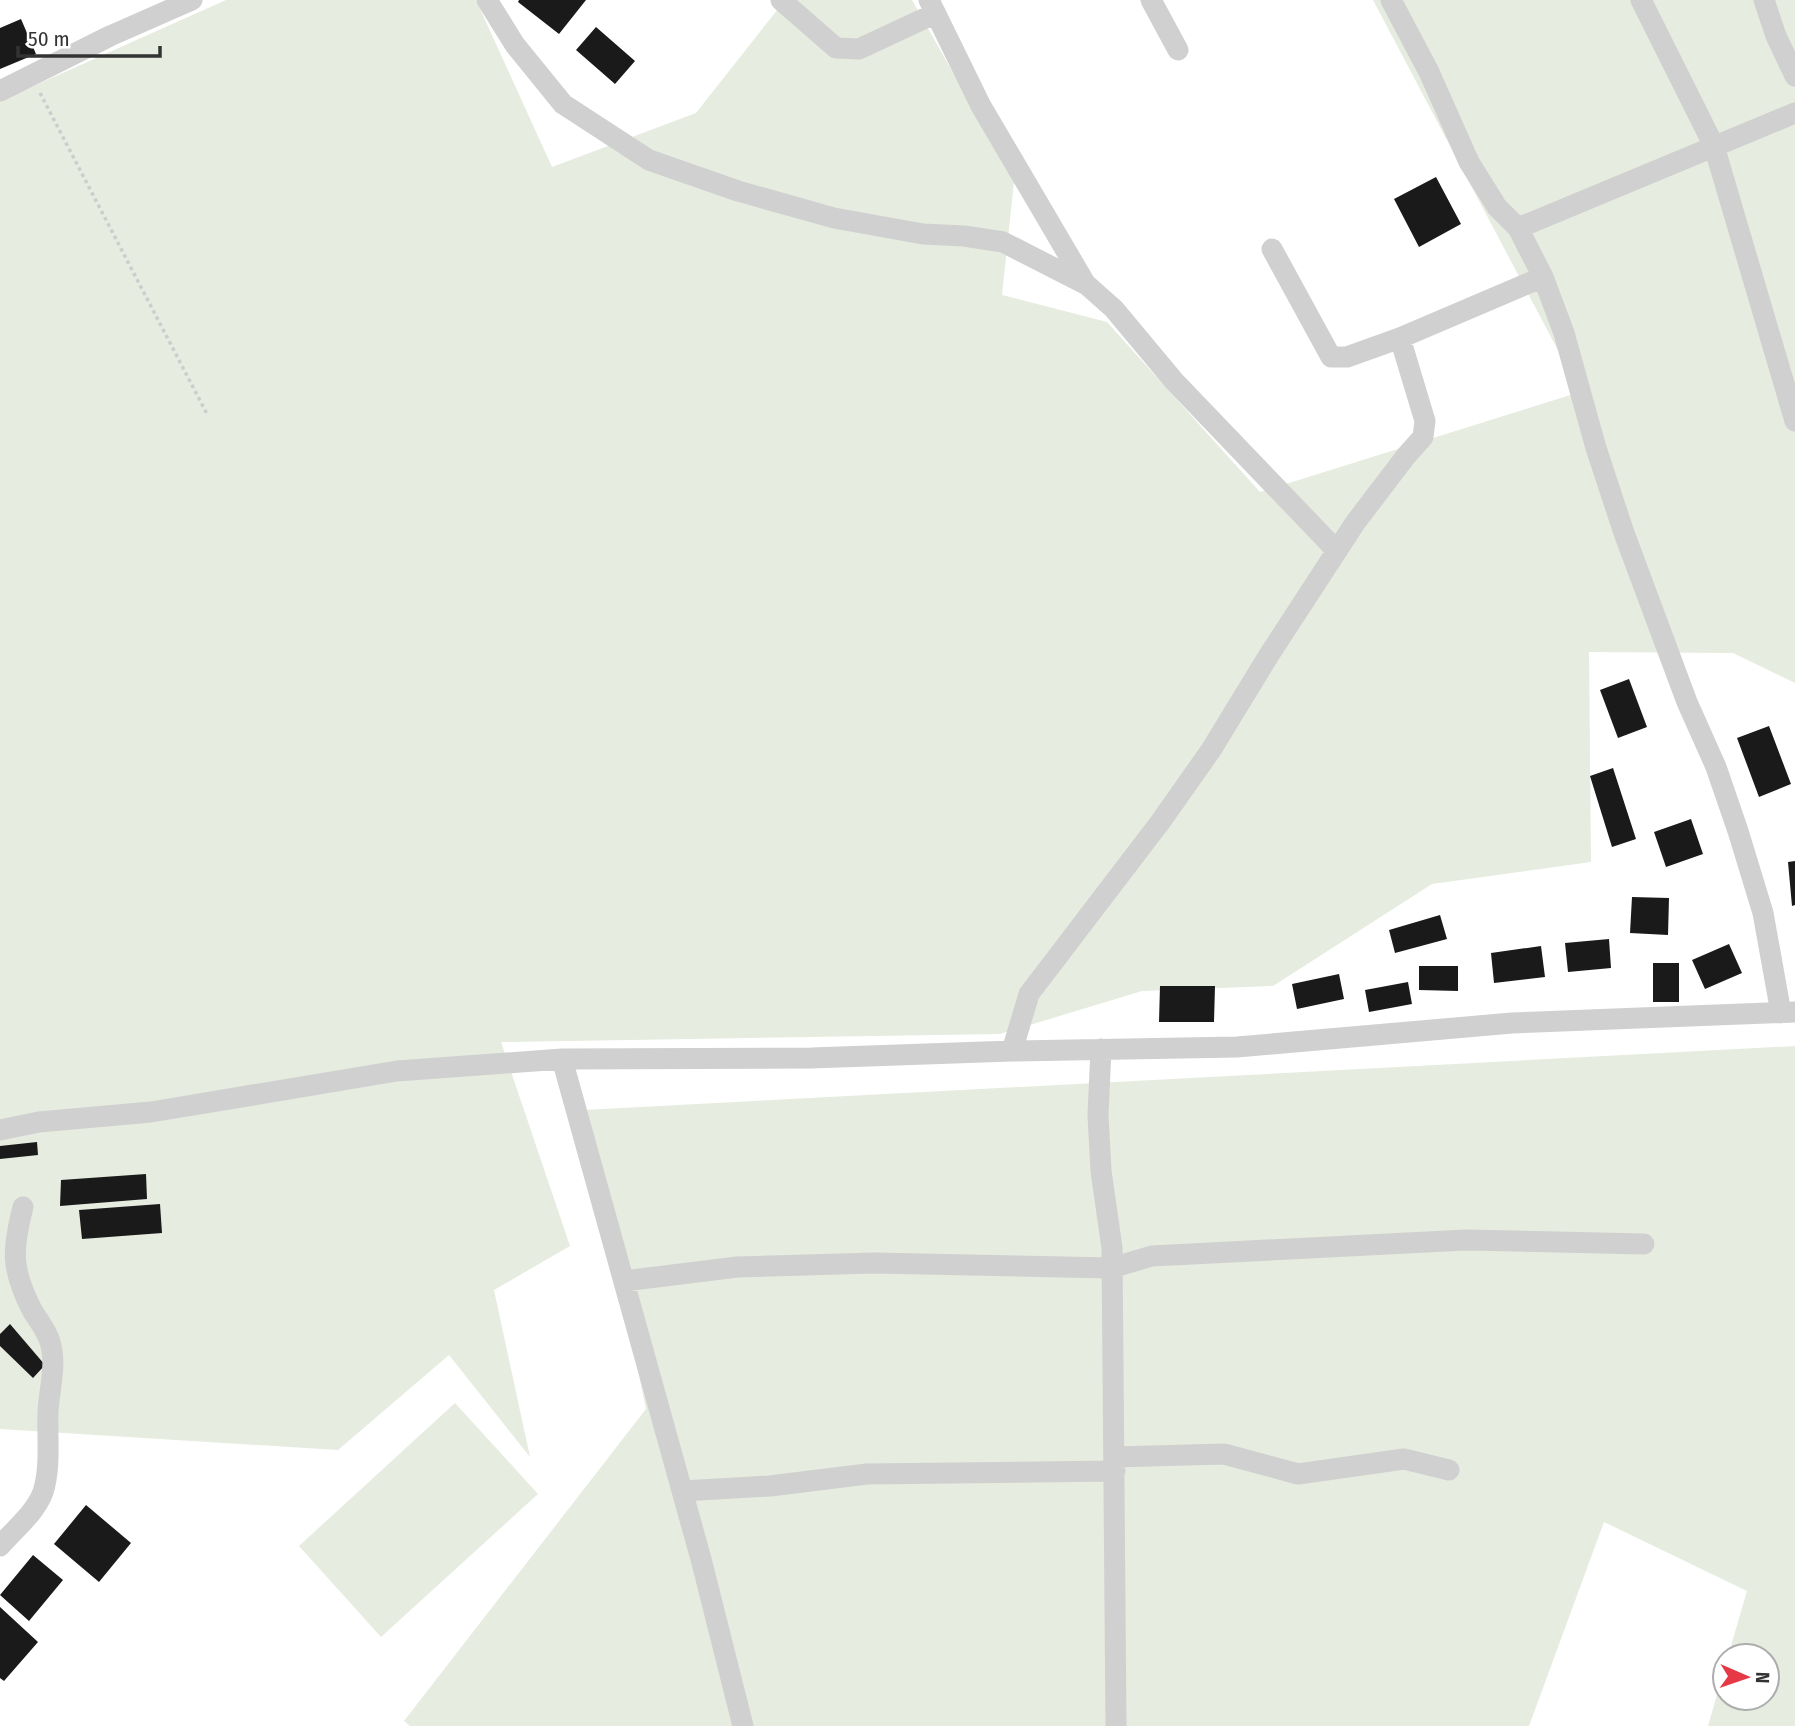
<svg xmlns="http://www.w3.org/2000/svg" width="1795" height="1726" font-family="'Fira Sans Condensed',sans-serif">
<rect width="100%" height="100%" fill="#fff"/>
<path fill="#e6ecdf" d="M226 0H476L552 167 696 113 785 0H912L1014 181 1002 295 1107 322 1260 492 1580 392 1373 0H1795V683L1733 653 1589 652 1591 862 1432 884 1273 986 1142 991 1000 1034 501 1042 570 1246 494 1290 530 1457 449 1355 338 1450 0 1429V101Z
M1795 1046V1726H1708L1725 1667V1698H1767V1656H1728L1747 1591 1604 1522 1529 1726H410L404 1721 646 1409 584 1110Z
M455 1403 538 1494 381 1637 299 1546Z"/>
<path fill="#1a1a1a" d="M519 0H586L559 34 518 2Z
M21 19 36 54 0 69V28Z
M596 27 635 61 615 84 576 50Z
M1436 177 1461 224 1419 247 1394 199Z
M1629 679 1647 727 1618 738 1600 690Z
M1769 726 1791 784 1759 797 1737 738Z
M1613 768 1636 839 1612 847 1590 776Z
M1691 819 1703 854 1666 867 1654 832Z
M1795 861V905L1792 906 1788 862Z
M1632 897 1669 898 1668 935 1630 933Z
M1440 915 1447 939 1395 953 1389 930Z
M1609 939 1611 968 1568 972 1565 943Z
M1729 944 1742 973 1705 989 1692 960Z
M1541 946 1545 977 1494 983 1491 953Z
M1653 963H1679V1002H1653Z
M1419 966H1458V991L1419 990Z
M1339 974 1344 999 1297 1009 1292 984Z
M1408 982 1412 1004 1369 1012 1365 990Z
M1160 986H1215L1214 1022H1159Z
M37 1142 38 1155 0 1159V1146Z
M146 1174 147 1199 60 1206 61 1180Z
M160 1204 162 1233 82 1239 79 1210Z
M10 1324 45 1365 33 1378 0 1346V1334Z
M86 1505 131 1543 99 1582 54 1544Z
M33 1555 63 1580 29 1621 0 1595Z
M0 1607 38 1642 4 1681 0 1678Z"/>
<g fill="none" stroke-linecap="round" stroke-linejoin="round">
<path stroke="#cdcdcd" stroke-width="3.5" stroke-dasharray="3.5 3.5" stroke-linecap="butt" d="M40 93 207 414"/>
<path stroke="#d0d0d0" stroke-width="21" d="M487 0 515 45 563 104 649 160 738 191 834 218 923 234 964 236 1003 242 1087 285 1114 309 1174 381 1337 551
M781 0 836 48 859 49 934 14
M929 0 981 106 1085 283
M1151 0 1178 50
M1391 0 1429 72 1469 162 1497 207 1518 228 1543 277 1564 333 1596 448 1624 533 1687 702 1716 767 1738 831 1763 913 1781 1013
M1641 0 1714 146 1795 421
M1764 0 1776 36 1795 76
M0 91 110 36 192 0
M1518 228 1795 113
M1272 249 1331 357H1347L1400 338
M1101 1049 1098 1115 1101 1171 1112 1248 1116 1726
M1012 1051 1029 994 1161 821 1211 750 1269 655 1355 523 1406 456 1423 437 1425 421 1400 338 1543 277
M562 1059 701 1559 743 1726
M0 1130 39 1122 151 1112 397 1071 562 1059 811 1058 1012 1051 1237 1047 1512 1023 1795 1012
M624 1281 737 1267 874 1263 1111 1268 1152 1256 1466 1240 1644 1244
M1114 1457 1224 1454 1298 1474 1404 1459 1449 1470
M683 1491 770 1486 867 1474 1115 1471
M0 1546C14 1530 36 1512 43 1492 51 1467 47 1437 48 1412 49 1390 57 1364 50 1342 47 1331 38 1320 32 1310 11 1269 12 1250 23 1207"/>
</g>
<g transform="translate(1746 1677) rotate(92)"><circle r="33" fill="#ffffff" stroke="#adadad" stroke-width="2"/>
<path d="M0-5L12 26L0 18L-12 26Z" fill="#e63946"/>
<text y="-10" font-size="19" font-weight="bold" text-anchor="middle" fill="#333333">N</text>
</g>
<path d="M18 46v10h142v-10" fill="none" stroke="#333333" stroke-width="3.5"/>
<text x="28" y="46" font-size="21" fill="#333333" stroke="#ffffff" stroke-width="5" paint-order="stroke">50 m</text>
</svg>
